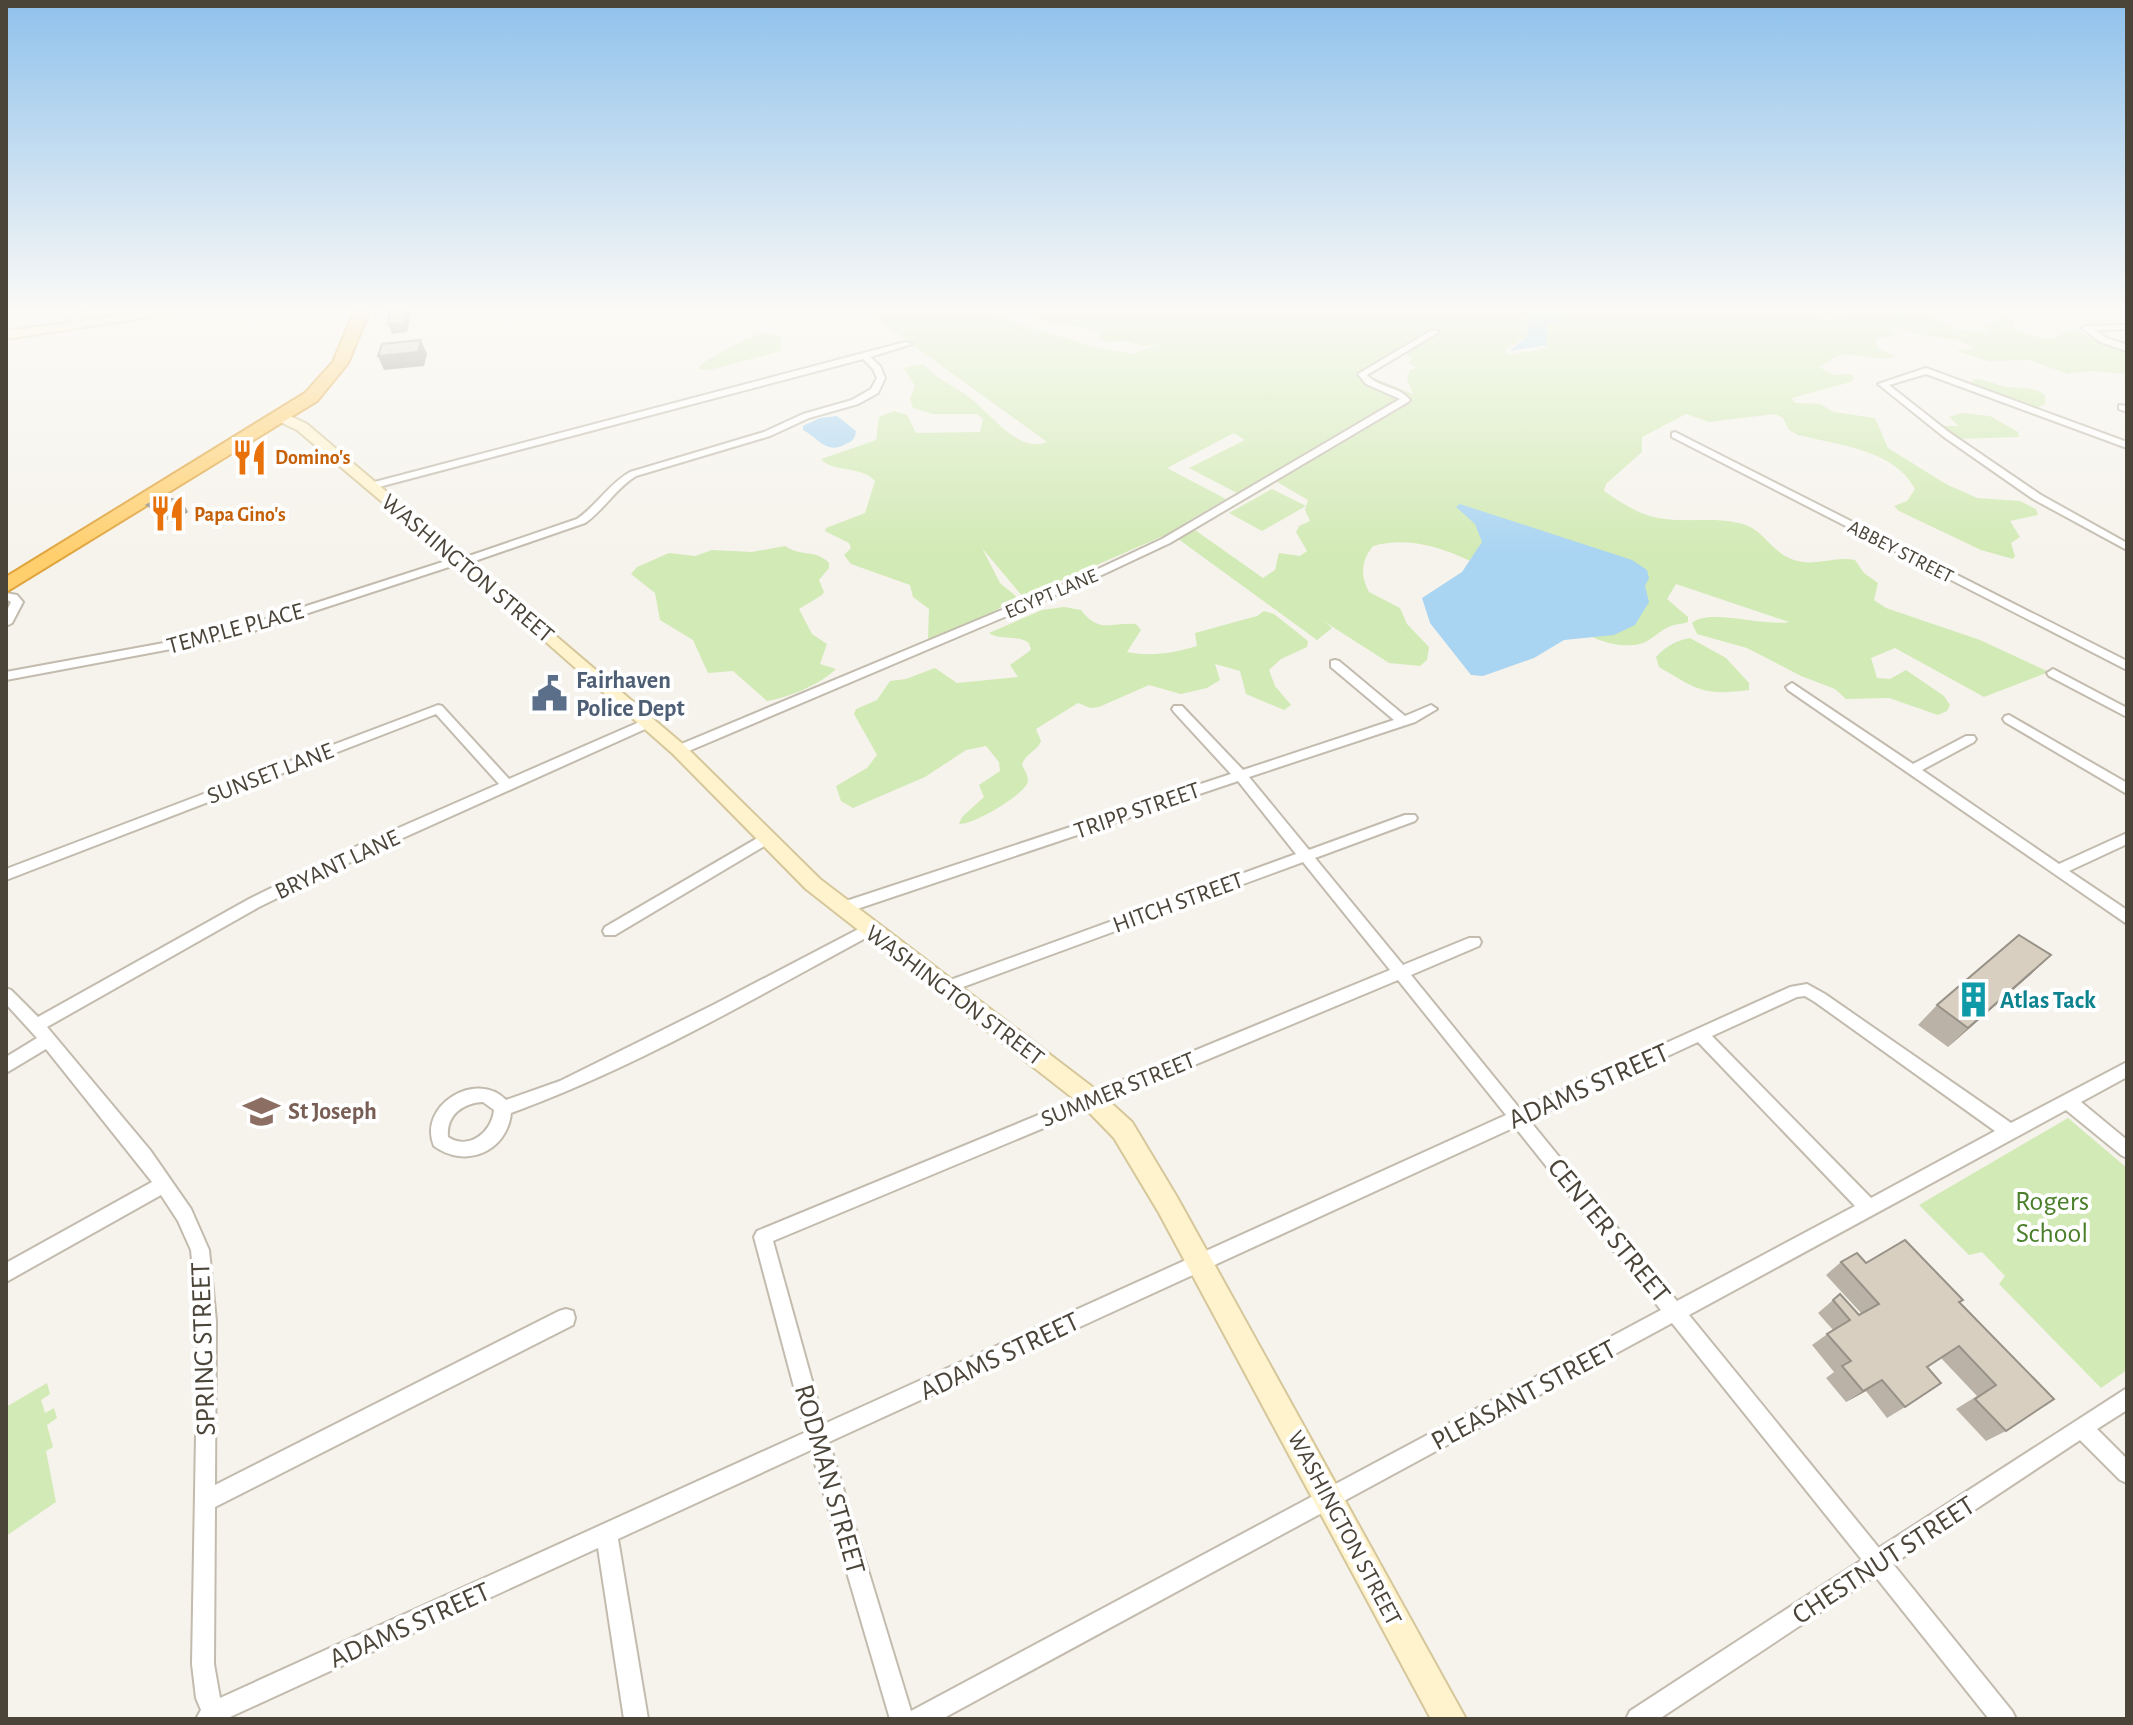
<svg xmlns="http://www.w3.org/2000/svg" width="2133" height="1725" font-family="'Alegreya Sans',sans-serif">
<rect width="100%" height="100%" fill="#f6f3ec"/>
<path fill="#d2eab5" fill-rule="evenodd" d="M867 312H983L1090 346 1133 354 1161 344 1142 346 1126 341 1107 342 1098 338 1099 333 1092 329 1038 320 1033 312H1544L1525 319 1528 323 1527 336 1506 349V352L1511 355 1546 348 1547 325 1577 312H1806L1825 320 1843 315 1914 312 1933 316 1954 329 1987 332 1985 324 2007 318 2013 321 2014 328C2024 333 2045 341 2055 337 2063 335 2066 330 2074 329L2096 341 2127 352V374L2090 371 2068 374 2029 360 1989 361 1956 351 1975 348 1957 340 1915 334 1890 326 1889 327 1898 334 1875 339 1877 347 1895 357C1874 363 1852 350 1835 357 1830 360 1824 365 1819 367L1834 375 1851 374 1854 378 1851 382 1792 398 1795 403 1820 404 1834 412 1875 418 1888 448 1946 484 1977 498 2020 501 2036 509 2038 515 2010 521 2020 537 2011 543 2015 556 2013 559 1981 550 1899 511 1894 506 1907 501 1915 489C1894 449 1837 445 1798 435L1789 430 1783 418 1775 414 1709 422 1686 414 1642 437V452L1606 484 1604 491C1617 500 1632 510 1647 515 1676 525 1709 516 1739 523 1764 528 1771 553 1794 560 1814 567 1834 556 1855 560L1864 573 1878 583 1874 600 1886 608 1980 640 2049 672 1984 697 1895 648 1871 658 1877 678 1890 679 1906 670 1944 696 1950 705 1947 711 1938 715 1889 698 1846 699 1835 689 1801 676 1747 648 1697 634 1692 623C1710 608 1763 627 1789 622L1676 584 1667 599 1688 617V622C1683 624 1676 624 1671 626 1657 631 1650 644 1634 645 1605 648 1579 631 1556 615 1505 581 1438 528 1373 546 1361 561 1360 575 1369 592L1400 608 1407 624 1429 647 1427 660 1420 666 1389 663 1325 622 1332 628 1317 640 1170 533 1023 597 982 548 1000 583 1018 598 991 613 928 639 929 609 913 597 910 585 851 564 844 555 851 548 849 543 825 531 826 528 865 513 875 481C861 465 832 473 821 459L876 440 879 417 894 411 907 415 916 433 980 432 983 419 977 414H933L913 408 910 399 915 386 904 368 923 364C936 379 953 385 969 397 989 411 1017 454 1047 442ZM1405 354 1412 359 1409 363 1417 368 1410 370 1407 379 1413 394 1367 375ZM1234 433 1245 440 1189 468 1237 493 1267 476 1308 500 1305 510 1310 521 1299 526 1296 532 1307 551 1300 556 1279 553 1275 570 1263 578 1185 523 1226 499 1167 468Z
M763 333 781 336V351L710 370 698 369C702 360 752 335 763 333Z
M1974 379C1986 379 1995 385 2007 387 2022 389 2030 385 2045 395V404L2035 409 1977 386 1971 383Z
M1962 413 1990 416 2018 432 2019 437 1957 439 1941 426H1959L1949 417Z
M1272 489 1306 506 1262 531 1229 513Z
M785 546C800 557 816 549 829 563V568L819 580 824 592 822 595 799 609 812 634 827 644 820 664 836 669C819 685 790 697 767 701L733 671 708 673 693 640 660 620 655 593 631 574 637 567 669 553 695 556 712 550 752 552Z
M1064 607 1081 610C1099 634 1111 622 1136 624L1141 630 1127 652C1151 657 1174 653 1197 646L1195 633 1257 616 1264 611 1274 614 1308 641 1307 647 1281 659 1269 670 1275 686 1291 705 1284 710 1246 694 1240 671 1215 664 1220 680 1207 688 1181 694 1149 685 1099 707 1090 708 1078 703 1036 729 1041 741C1038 751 1025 753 1022 765 1025 771 1030 778 1027 784 1020 797 973 825 959 824L962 817 984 797 979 785 1000 771 999 762 986 746 966 750 925 777 853 808 841 801 836 786 867 768 877 755 854 714 856 709 877 700 890 681 906 679 935 668 957 683 1018 677 1010 665 1031 650 1029 643C1016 634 999 641 989 633L1042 610Z
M1690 638 1726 658 1749 683V690C1703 696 1698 690 1659 667L1656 657C1665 647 1677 640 1690 638Z
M2068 1118 2127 1168V1370L2101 1388 1999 1284 2005 1276 1982 1252 1969 1255 1919 1205Z
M47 1383 50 1394 41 1400 45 1413 54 1408 57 1418 47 1425 53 1447 46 1451 56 1502 6 1536V1407Z"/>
<path fill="#a9d4f2" d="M1535 312H1574L1547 326V345L1510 351 1527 336 1529 318Z
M837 416 856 431C855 440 852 441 844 445 826 454 818 438 803 430V426L820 418Z
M1460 504 1632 560 1647 570 1649 578 1645 586 1649 602 1635 625 1614 635 1564 640 1534 658 1483 676 1471 675 1430 623 1422 598 1462 572 1482 542 1475 524 1456 507Z"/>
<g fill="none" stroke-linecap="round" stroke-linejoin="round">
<defs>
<path id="street" d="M77 312H85L75 326H69L68 324Z
M2127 325V329L2095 330 2106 338 2127 345V351L2100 342 2082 328 2086 326Z
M1432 330 1439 332 1367 375C1379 388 1399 386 1410 400L1408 402 1170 543 1089 581 684 753H674L673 750 674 747 1081 577 1162 539 1400 399 1366 384 1358 374Z
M905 342 912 344 870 357 880 366 885 378 878 393 858 404 809 418 770 436 636 476C616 488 604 510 585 523L466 564H458L235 637 6 680V672L229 631 455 558H463L577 519C597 505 609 484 630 472L764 432 803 414 852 400 871 389 877 378 873 369 863 359 375 488H367V484Z
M1926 368 2127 442V448L1926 374 1889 385 1950 433 2041 495 2127 543V550L2033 499 1944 437 1878 384Z
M2119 405 2127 406V412L2119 409Z
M1675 432 2127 661V670L1672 437V433Z
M6 593 17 595 23 602 12 623 6 626V612L11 602 6 599Z
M1335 660 1339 661 1405 716 1431 705 1437 709 1415 722 1249 777 1309 850 1405 815H1415L1417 818 1415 821 1315 858 1403 965 1469 938H1479L1481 942 1479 946 1411 975 1520 1109 1790 987 1807 984 1825 994 2011 1123 2127 1062V1077L2081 1102 2127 1140V1158L2121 1155 2066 1110 1689 1315 1879 1548 2127 1388V1410L2097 1429 2127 1459V1483L2120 1480 2080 1440 1893 1564 2012 1711 2016 1719H1989L1875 1576 1659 1719H1626L1630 1711 1862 1560 1672 1323 942 1719H890L811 1450 618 1539 648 1719H624L598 1548 230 1717 231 1719H196L201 1710 196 1698 192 1664 198 1321 191 1250 178 1221 161 1195 6 1282V1263L152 1182 46 1049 6 1073V1057L37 1038 6 1004V988L11 990 38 1017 249 899 355 847 499 784 436 714 6 880V869L438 705 442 706 509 779 644 720H652L654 723 652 726 365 855 259 907 47 1027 150 1150 191 1209 209 1250 216 1321 215 1485 559 1311 566 1309 573 1311 575 1318 573 1325 215 1507 214 1664 220 1698 806 1432 754 1237 757 1231 1390 970 1303 862 952 991 947 993 942 991 939 987 942 983 1296 854 1238 781 842 914 837 912 835 908 837 904 1231 774 1174 712 1172 709 1174 706H1182L1243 770 1394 720 1331 667V661ZM1398 980 1506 1115 824 1424 773 1241ZM1805 996 1815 1002 1995 1131 1871 1198 1712 1036 1797 997ZM1698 1042 1855 1206 1677 1301 1529 1120ZM1515 1127 1661 1310 911 1711 829 1442Z
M2053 669 2127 708V717L2049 676 2047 673Z
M1792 683 1913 764 1966 736H1974L1976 739 1974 742 1922 770 2059 864 2127 833V844L2069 871 2127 910V924L1788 690 1786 687Z
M2009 715 2127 783V794L2005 722 2003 719 2005 716Z
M766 833 773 838 771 842 615 935H605L603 931 605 927Z
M870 923 875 925 877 929 875 933C756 997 638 1067 511 1113 507 1152 465 1169 434 1146 417 1106 476 1069 506 1100L560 1081 713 1005ZM483 1102 494 1110C492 1132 469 1151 448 1137 446 1115 463 1103 483 1102Z"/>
<path id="secondary" d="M149 312H183L6 339V331Z
M276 414H286L307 424 685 746 820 879 1099 1092 1132 1122 1177 1197 1466 1719H1431L1159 1213 1114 1138 1083 1106 806 889 673 754 503 604 297 430 276 420Z"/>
<path id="highway" d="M354 312H369L348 363 317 401 6 592V577L305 393 333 362Z"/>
</defs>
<use href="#street" stroke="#c2bbae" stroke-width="4"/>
<use href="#secondary" stroke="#d6c79b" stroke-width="4"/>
<use href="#highway" stroke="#e0a43c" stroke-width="4"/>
<use href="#street" fill="#fff" fill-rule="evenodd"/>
<use href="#secondary" fill="#fff3cd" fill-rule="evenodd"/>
<use href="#highway" fill="#ffcf6e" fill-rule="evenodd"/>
</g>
<path fill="#bab2a6" d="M147 505 188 512 173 522 154 515Z
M2051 955 2030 975 1948 1047 1918 1025 1937 1005Z
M1841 1262 1866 1263 1960 1302 2054 1399 2006 1431 1986 1441 1956 1409 1977 1396 1941 1358 1927 1367 1905 1407 1887 1418 1866 1391 1846 1402 1826 1378 1834 1372 1812 1345 1833 1330 1818 1313 1840 1294 1859 1315 1861 1313 1826 1275Z"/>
<path fill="#979187" d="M406 312H412L407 332 392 334 388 324Z
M421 340 427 354 424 366 384 370 378 356Z
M182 501 188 512 173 522 166 511Z
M2051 955 2030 975 1948 1047 1968 1028Z
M1882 1380 1866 1391 1846 1402 1863 1391Z"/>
<path fill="#d8cfc1" stroke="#979187" stroke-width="2" d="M390 312H406L403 323 388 324Z
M421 340 418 352 378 356 382 344Z
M161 497 182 501 166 511 147 505Z
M2019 935 2051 955 1968 1028 1937 1005Z
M1905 1240 1963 1300 1959 1302 2054 1399 2006 1431 1975 1399 1996 1385 1959 1346 1927 1367 1941 1383 1905 1407 1882 1380 1863 1391 1842 1366 1851 1361 1827 1334 1850 1320 1833 1300 1840 1294 1859 1315 1879 1304 1841 1262 1857 1253 1866 1263Z"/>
<linearGradient id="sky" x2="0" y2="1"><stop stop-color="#8fc1ec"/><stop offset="0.56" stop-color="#fbfaf6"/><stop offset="1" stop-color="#fbfaf6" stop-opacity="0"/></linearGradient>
<rect width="2133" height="554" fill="url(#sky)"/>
<defs>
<symbol id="restaurant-bare" viewBox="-9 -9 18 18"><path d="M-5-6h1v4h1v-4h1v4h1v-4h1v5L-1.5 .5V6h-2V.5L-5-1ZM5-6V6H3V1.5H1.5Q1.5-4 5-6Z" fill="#e8710a" stroke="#fff" stroke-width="2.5" paint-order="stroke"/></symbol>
<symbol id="civic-bare" viewBox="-9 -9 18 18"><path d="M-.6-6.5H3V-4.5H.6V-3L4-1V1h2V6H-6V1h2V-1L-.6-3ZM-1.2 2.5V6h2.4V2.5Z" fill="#5c6f8a" stroke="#fff" stroke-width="2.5" paint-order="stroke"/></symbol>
<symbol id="building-bare" viewBox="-9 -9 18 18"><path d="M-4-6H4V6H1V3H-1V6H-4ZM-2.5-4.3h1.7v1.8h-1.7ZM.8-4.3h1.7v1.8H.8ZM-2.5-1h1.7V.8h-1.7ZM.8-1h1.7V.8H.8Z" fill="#0f9aa8" stroke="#fff" stroke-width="2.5" paint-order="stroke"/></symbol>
<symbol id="school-bare" viewBox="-9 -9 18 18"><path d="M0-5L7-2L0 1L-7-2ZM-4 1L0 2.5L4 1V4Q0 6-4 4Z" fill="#8d6e63" stroke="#fff" stroke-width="2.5" paint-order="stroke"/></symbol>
</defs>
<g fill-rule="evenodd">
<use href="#restaurant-bare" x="224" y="432" width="51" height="51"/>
<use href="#restaurant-bare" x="142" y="488" width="51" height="51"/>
<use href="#civic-bare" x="524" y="668" width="51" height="51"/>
<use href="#building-bare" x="1948" y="974" width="51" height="51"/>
<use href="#school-bare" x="236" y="1086" width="51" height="51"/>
</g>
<g text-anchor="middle" stroke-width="8" stroke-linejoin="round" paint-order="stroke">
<g font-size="20" font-weight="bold" fill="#c56008" stroke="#fff" text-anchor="start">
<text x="275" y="464">Domino's</text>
<text x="194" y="521">Papa Gino's</text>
</g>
<g font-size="20" fill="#4b4439" stroke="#fff">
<text transform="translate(1901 551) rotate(27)" y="7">ABBEY STREET</text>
<text transform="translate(1051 593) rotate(-23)" y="7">EGYPT LANE</text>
</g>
<g font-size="24" fill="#4b4439" stroke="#fff">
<text transform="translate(468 568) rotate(40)" y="8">WASHINGTON STREET</text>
<text transform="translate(235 628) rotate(-15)" y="8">TEMPLE PLACE</text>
<text transform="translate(270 773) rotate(-21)" y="8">SUNSET LANE</text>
<text transform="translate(1137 810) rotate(-19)" y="8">TRIPP STREET</text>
<text transform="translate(337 864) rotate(-25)" y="8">BRYANT LANE</text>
<text transform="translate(1178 902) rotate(-20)" y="8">HITCH STREET</text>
<text transform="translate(955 995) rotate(37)" y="8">WASHINGTON STREET</text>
<text transform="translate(1118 1089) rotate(-22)" y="8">SUMMER STREET</text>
<text transform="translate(1345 1528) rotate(62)" y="8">WASHINGTON STREET</text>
</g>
<g font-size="24" font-weight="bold" fill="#4e5e75" stroke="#fff" text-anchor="start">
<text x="576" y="688">Fairhaven<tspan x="576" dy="28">Police Dept</tspan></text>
</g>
<g font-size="24" font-weight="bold" fill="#0d838f" stroke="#fff" text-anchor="start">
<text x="2000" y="1008">Atlas Tack</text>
</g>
<g font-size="24" font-weight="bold" fill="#785e54" stroke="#fff" text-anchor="start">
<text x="288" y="1119">St Joseph</text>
</g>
<g font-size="28" fill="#4b4439" stroke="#fff">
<text transform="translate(1588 1085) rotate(-24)" y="10">ADAMS STREET</text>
<text transform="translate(1610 1230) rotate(51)" y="10">CENTER STREET</text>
<text transform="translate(202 1349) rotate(-92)" y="10">SPRING STREET</text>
<text transform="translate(999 1355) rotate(-25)" y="10">ADAMS STREET</text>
<text transform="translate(1523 1394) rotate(-28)" y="10">PLEASANT STREET</text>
<text transform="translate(831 1479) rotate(74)" y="10">RODMAN STREET</text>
<text transform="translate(1883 1559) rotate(-33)" y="10">CHESTNUT STREET</text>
<text transform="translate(409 1624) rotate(-24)" y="10">ADAMS STREET</text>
</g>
<g font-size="28" fill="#4a7f2a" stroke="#fff">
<text x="2052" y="1210">Rogers<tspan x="2052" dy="32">School</tspan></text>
</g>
</g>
<rect width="2133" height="1725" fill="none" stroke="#4b4439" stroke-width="16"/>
</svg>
